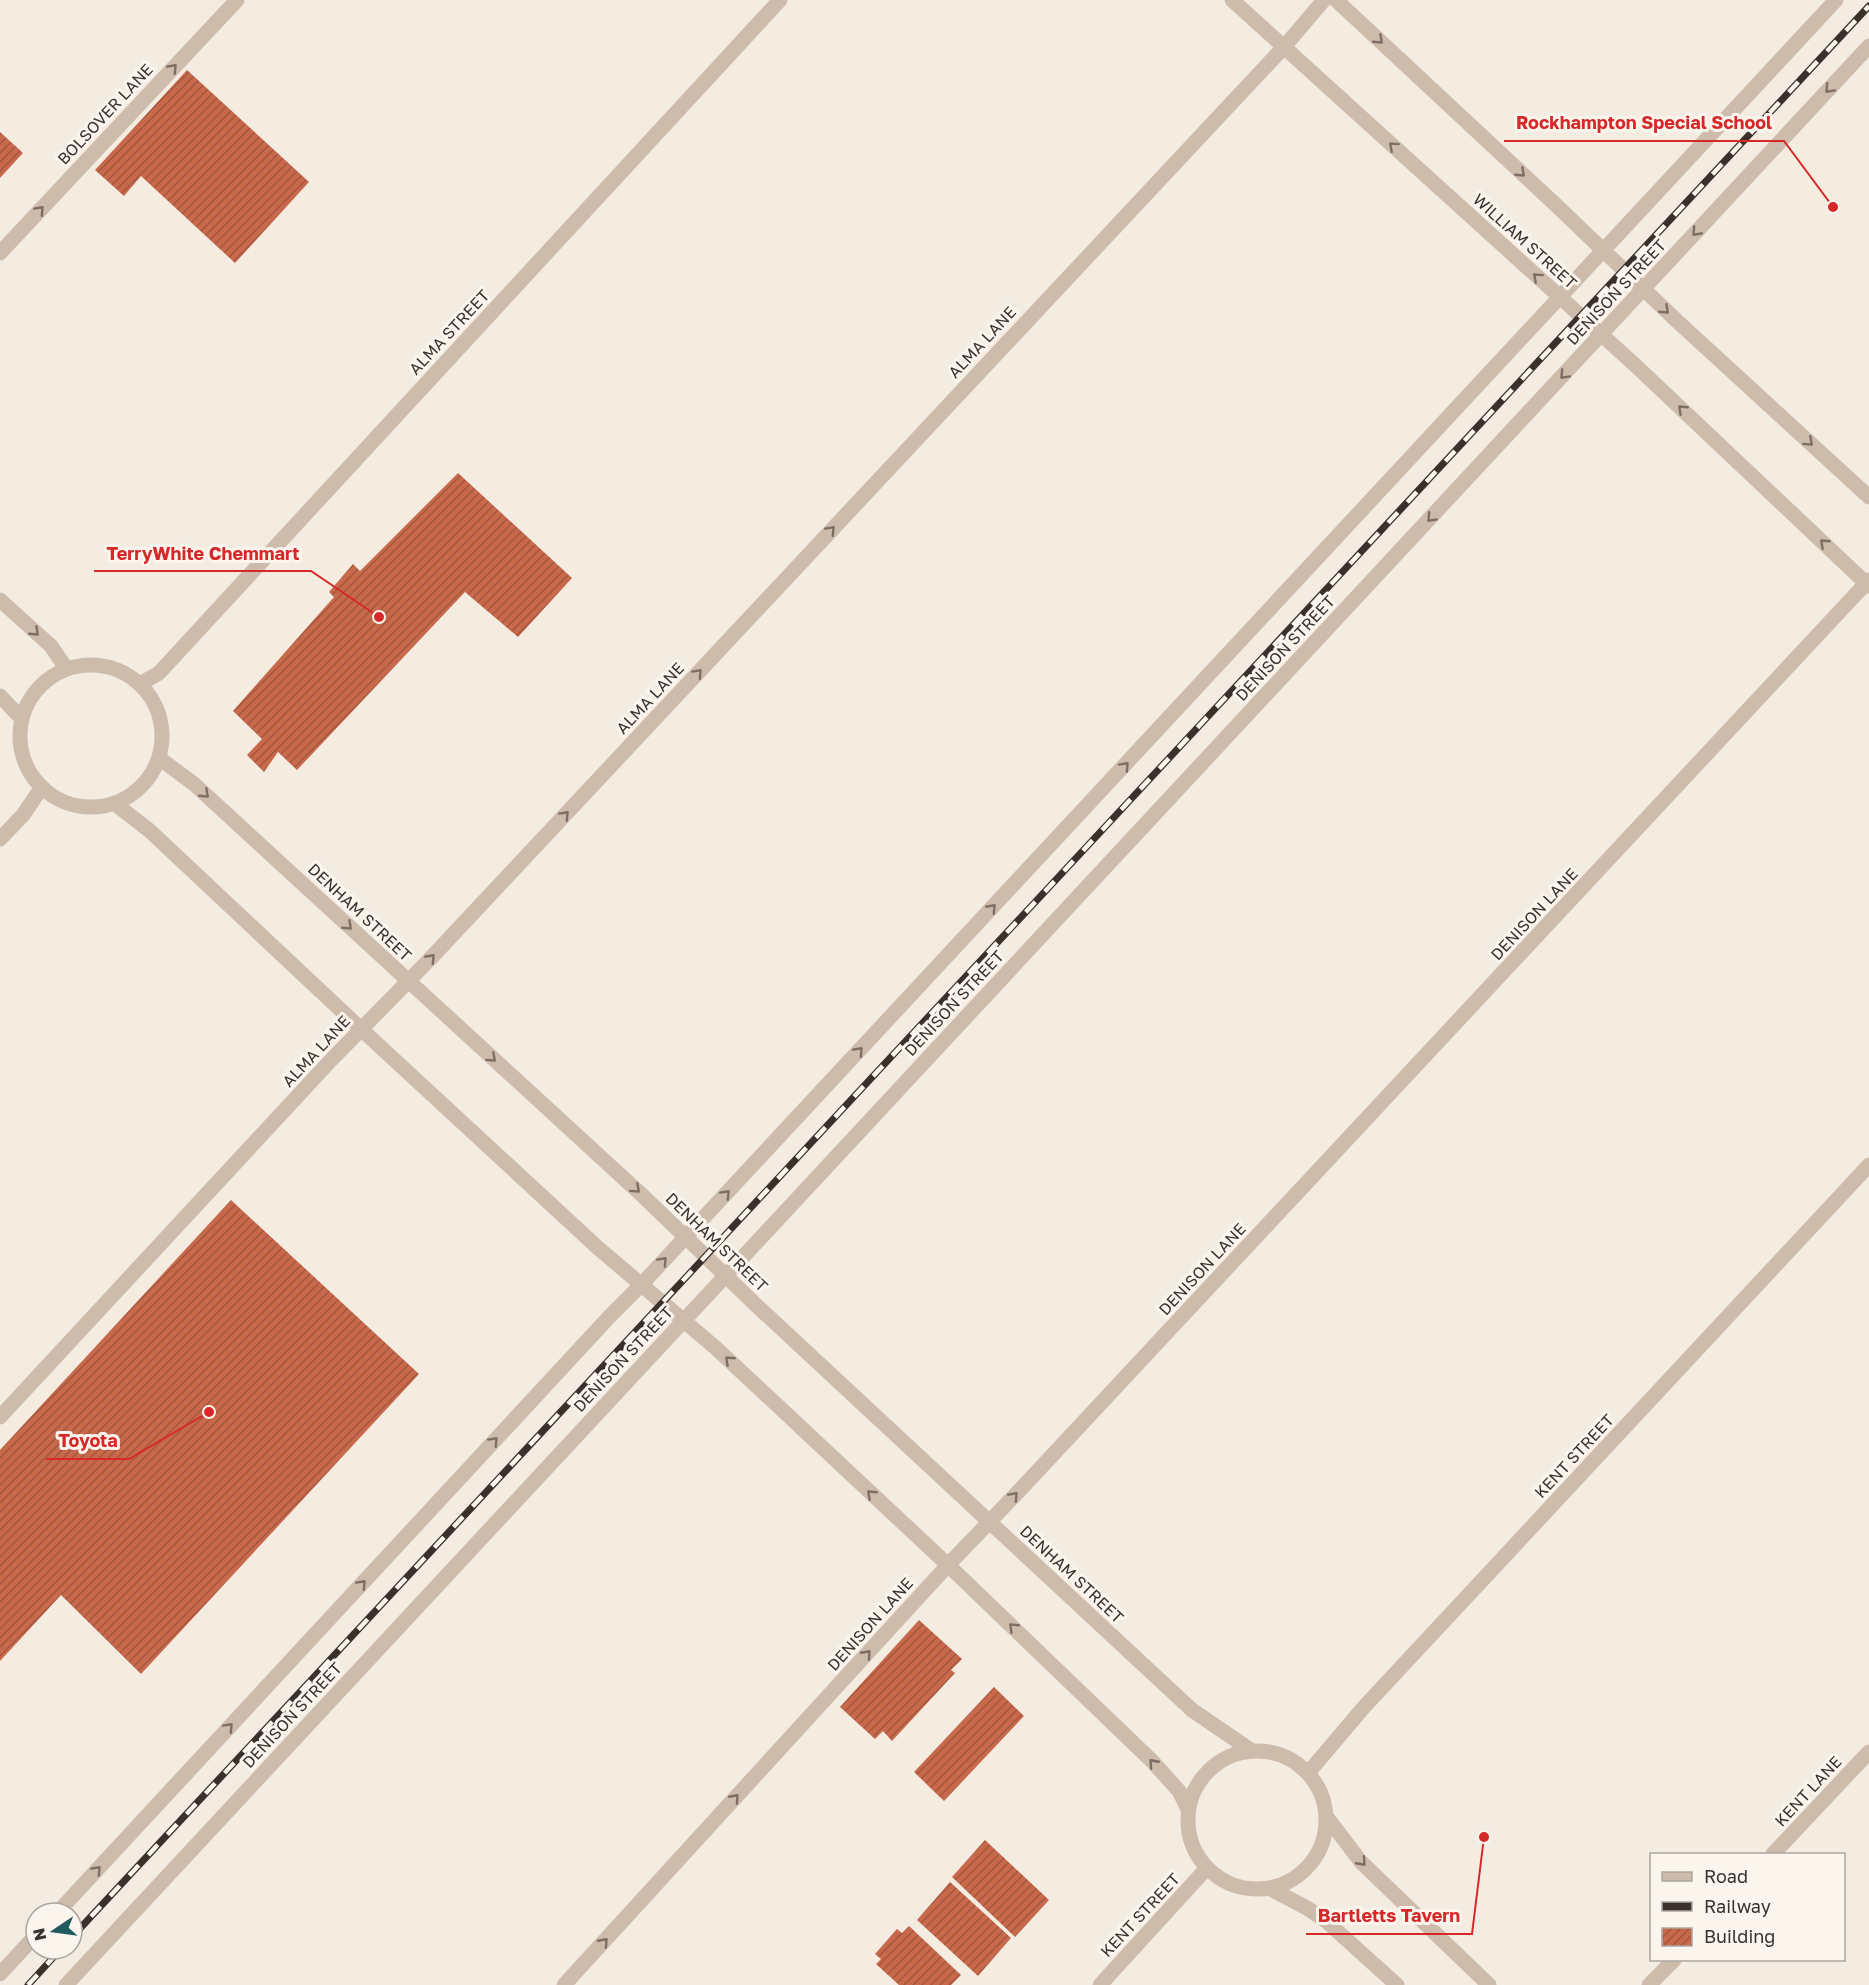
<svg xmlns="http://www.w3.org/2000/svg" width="1869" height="1985" font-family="'Golos Text',sans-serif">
<defs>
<pattern id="building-hatch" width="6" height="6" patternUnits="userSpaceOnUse" patternTransform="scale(1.5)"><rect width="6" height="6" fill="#c8694b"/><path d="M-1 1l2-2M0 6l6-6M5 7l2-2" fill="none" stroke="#a4573f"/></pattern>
</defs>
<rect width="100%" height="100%" fill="#f4ebe1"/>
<path fill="url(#building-hatch)" d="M187 70 309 182 235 263 141 176 124 196 95 170Z
M0 132 23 153 0 178Z
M458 473 572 578 518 637 465 592 297 770 278 752 264 772 247 755 262 739 233 711 334 597 329 592 353 564 360 571Z
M231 1200 419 1374 141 1674 61 1595 0 1661V1450Z
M919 1620 962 1659 951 1670 955 1673 892 1741 883 1731 875 1739 840 1707Z
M994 1687 1024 1716 944 1801 914 1772Z
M985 1840 1049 1900 1015 1937 952 1877Z
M950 1882 1011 1938 978 1976 917 1920Z
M909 1926 961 1975 951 1985H899L876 1964 881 1959 875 1954 897 1929 902 1933Z"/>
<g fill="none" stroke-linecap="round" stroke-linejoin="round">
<path stroke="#cdbbac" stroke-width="15" d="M0 253 237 0
M0 1417 331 1060 430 959 1284 47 1324 0
M1773 1854 1869 1752
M564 1985 948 1565 1018 1492 1869 580
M1649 1985 1674 1960"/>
<path stroke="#cdbbac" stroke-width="15" d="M1232 0 1635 365 1869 586
M1336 0 1557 206 1677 321 1869 497
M140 684 159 673 780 0
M0 839 23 815 42 787
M1308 1773 1364 1707 1869 1165
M57 1913 610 1316 641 1285 1836 0
M0 1974 36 1935
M66 1985 1869 46
M1100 1985 1206 1869"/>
<path stroke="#cdbbac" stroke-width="15" d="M0 600 51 646 66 668
M20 736a71 71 0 1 1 142 0a71 71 0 1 1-142 0Z
M0 696 22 719
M159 758 194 784 643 1196 756 1305 1192 1710 1252 1751
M114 803 150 831 361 1029 597 1247 717 1349 948 1565 1152 1761 1179 1791 1188 1809
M1188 1820a69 69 0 1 1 138 0a69 69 0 1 1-138 0Z
M1326 1816 1361 1862 1489 1985
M1271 1889 1307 1908 1326 1921 1397 1985"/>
<defs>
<path id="rail" d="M72 1937 1869 6
M28 1985 61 1949"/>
</defs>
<use href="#rail" stroke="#3b302b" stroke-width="7"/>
<use href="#rail" stroke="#fbf5ee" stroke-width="4.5" stroke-dasharray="14" stroke-linecap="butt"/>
</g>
<defs><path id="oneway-chevron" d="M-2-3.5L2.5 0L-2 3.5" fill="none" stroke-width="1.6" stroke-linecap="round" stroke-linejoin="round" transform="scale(1.5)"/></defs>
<g stroke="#7d6f65">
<use href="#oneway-chevron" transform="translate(1379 40) rotate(43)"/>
<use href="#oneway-chevron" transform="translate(173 68) rotate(-47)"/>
<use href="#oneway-chevron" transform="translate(1829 89) rotate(133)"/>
<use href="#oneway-chevron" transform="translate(1393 146) rotate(-138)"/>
<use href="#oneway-chevron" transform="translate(1521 173) rotate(43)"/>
<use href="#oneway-chevron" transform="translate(40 210) rotate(-47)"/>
<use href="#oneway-chevron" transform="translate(1696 232) rotate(133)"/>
<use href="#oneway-chevron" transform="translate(1537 277) rotate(-138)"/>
<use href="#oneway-chevron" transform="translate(1665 310) rotate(43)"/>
<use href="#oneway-chevron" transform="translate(1564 375) rotate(133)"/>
<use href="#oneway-chevron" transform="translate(1682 409) rotate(-137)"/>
<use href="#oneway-chevron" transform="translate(1809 442) rotate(42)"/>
<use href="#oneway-chevron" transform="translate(1431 518) rotate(133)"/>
<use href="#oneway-chevron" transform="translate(831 530) rotate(-47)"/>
<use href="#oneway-chevron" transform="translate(1824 543) rotate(-137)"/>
<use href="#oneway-chevron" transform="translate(35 632) rotate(43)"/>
<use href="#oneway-chevron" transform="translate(698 673) rotate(-47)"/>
<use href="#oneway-chevron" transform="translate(1125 766) rotate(-47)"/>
<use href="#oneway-chevron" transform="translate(205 794) rotate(43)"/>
<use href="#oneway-chevron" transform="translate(565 815) rotate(-47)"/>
<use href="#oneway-chevron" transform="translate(992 908) rotate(-47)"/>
<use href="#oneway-chevron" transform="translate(348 926) rotate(43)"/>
<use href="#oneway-chevron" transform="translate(431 958) rotate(-47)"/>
<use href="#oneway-chevron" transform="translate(859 1051) rotate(-47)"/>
<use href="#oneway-chevron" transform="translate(492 1058) rotate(42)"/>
<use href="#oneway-chevron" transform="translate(636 1189) rotate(42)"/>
<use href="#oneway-chevron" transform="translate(726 1194) rotate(-47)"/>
<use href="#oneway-chevron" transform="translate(663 1261) rotate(-47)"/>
<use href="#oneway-chevron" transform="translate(729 1360) rotate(-137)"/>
<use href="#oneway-chevron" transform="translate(494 1441) rotate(-47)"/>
<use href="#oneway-chevron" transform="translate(871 1494) rotate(-137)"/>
<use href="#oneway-chevron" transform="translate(1014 1496) rotate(-47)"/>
<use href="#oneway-chevron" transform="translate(362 1584) rotate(-47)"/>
<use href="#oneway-chevron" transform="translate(1013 1627) rotate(-136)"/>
<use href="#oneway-chevron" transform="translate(867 1654) rotate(-48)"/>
<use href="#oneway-chevron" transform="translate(229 1727) rotate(-47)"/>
<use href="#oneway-chevron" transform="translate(1153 1763) rotate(-132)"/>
<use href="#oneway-chevron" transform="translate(735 1798) rotate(-48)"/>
<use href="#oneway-chevron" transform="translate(1362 1862) rotate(48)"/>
<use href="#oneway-chevron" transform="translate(97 1870) rotate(-47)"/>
<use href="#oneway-chevron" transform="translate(604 1942) rotate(-48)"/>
</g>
<g text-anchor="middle" stroke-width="6" stroke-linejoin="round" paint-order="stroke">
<g font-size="16" fill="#3b302b" stroke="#fbf5ee">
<text transform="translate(105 114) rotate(-47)" y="6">BOLSOVER LANE</text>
<text transform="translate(1525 241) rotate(42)" y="6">WILLIAM STREET</text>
<text transform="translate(1616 292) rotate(-47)" y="6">DENISON STREET</text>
<text transform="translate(449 332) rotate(-47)" y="6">ALMA STREET</text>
<text transform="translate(982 342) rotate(-47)" y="6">ALMA LANE</text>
<text transform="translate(1285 648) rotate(-47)" y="6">DENISON STREET</text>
<text transform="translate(650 698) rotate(-47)" y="6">ALMA LANE</text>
<text transform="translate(360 912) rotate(43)" y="6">DENHAM STREET</text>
<text transform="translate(1534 914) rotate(-47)" y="6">DENISON LANE</text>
<text transform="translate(954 1003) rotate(-47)" y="6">DENISON STREET</text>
<text transform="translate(316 1051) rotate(-47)" y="6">ALMA LANE</text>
<text transform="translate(717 1242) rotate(44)" y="6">DENHAM STREET</text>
<text transform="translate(1202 1269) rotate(-47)" y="6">DENISON LANE</text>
<text transform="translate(623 1359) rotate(-47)" y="6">DENISON STREET</text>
<text transform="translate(1574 1456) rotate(-47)" y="6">KENT STREET</text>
<text transform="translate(1072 1574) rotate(43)" y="6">DENHAM STREET</text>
<text transform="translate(870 1624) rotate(-48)" y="6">DENISON LANE</text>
<text transform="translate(292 1715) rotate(-47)" y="6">DENISON STREET</text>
<text transform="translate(1808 1791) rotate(-47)" y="6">KENT LANE</text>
<text transform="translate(1140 1915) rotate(-47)" y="6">KENT STREET</text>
</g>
</g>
<path fill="none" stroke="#d62828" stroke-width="2" d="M1833 207L1784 141H1504M379 617L311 571H94M209 1412L129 1459H46M1484 1837L1472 1934H1306"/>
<g fill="#d62828" stroke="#fbf5ee" stroke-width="2">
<circle cx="1833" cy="207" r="6"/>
<circle cx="379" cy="617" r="6"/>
<circle cx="209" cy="1412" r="6"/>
<circle cx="1484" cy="1837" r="6"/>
</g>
<g font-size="18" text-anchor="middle" font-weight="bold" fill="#d62828" stroke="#fbf5ee" stroke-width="6" stroke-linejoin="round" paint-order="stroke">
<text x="1644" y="129">Rockhampton Special School</text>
<text x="203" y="560">TerryWhite Chemmart</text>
<text x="88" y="1447">Toyota</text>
<text x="1389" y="1922">Bartletts Tavern</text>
</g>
<rect x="1650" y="1853" width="195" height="108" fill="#fbf5ee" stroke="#aea6a0" stroke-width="1.5"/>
<rect x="1662" y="1872" width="30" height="9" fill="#cdbbac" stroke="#aea6a0" stroke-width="1.5"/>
<text x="1704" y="1883" font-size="18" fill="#3b302b">Road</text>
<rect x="1662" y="1902" width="30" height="9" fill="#3b302b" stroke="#aea6a0" stroke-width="1.5"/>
<text x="1704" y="1913" font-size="18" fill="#3b302b">Railway</text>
<rect x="1662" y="1928" width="30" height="18" fill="url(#building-hatch)" stroke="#aea6a0" stroke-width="1.5"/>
<text x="1704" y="1943" font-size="18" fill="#3b302b">Building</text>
<g transform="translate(54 1931) rotate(257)"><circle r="28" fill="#fbf5ee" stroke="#aea6a0" stroke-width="1.5"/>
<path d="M0-4.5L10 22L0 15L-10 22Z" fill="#1f5a5e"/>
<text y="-9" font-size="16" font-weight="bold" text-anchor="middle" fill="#3b302b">N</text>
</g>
</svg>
